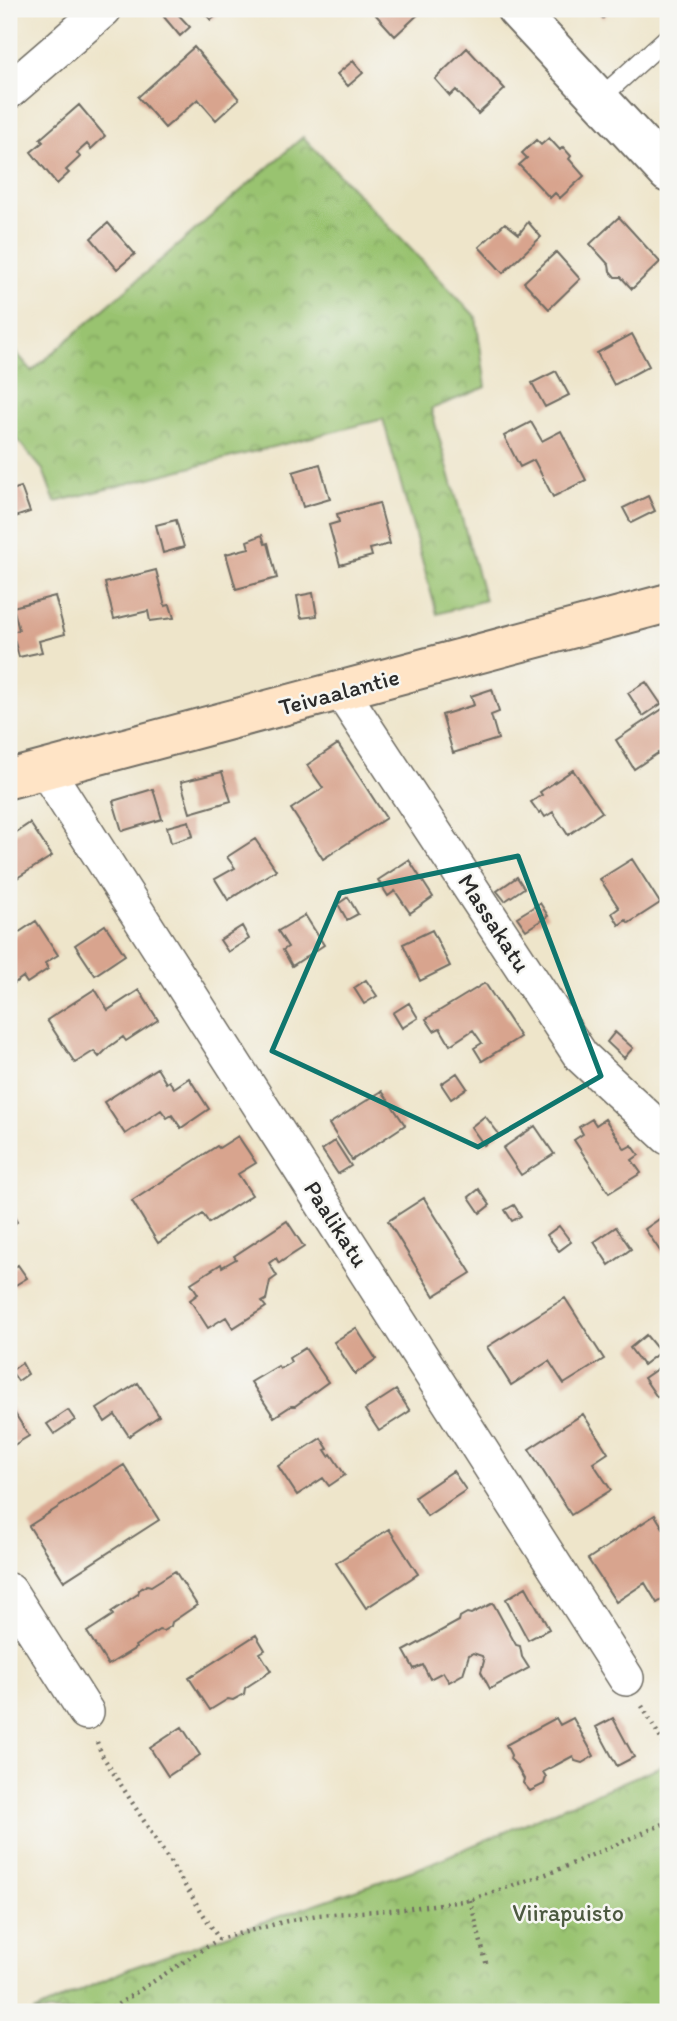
<svg xmlns="http://www.w3.org/2000/svg" width="677" height="2021" font-family="Itim,sans-serif">
<defs>
<pattern id="park-crowns" width="20" height="18" patternUnits="userSpaceOnUse" patternTransform="scale(1.75)"><rect width="20" height="18" fill="#99c370"/><path d="M2 6a3 3 0 1 1 6 0M12 15a3 3 0 1 1 6 0" fill="none" stroke="#7d9f5c"/></pattern>
</defs>
<rect width="100%" height="100%" fill="#f6f6f2"/>
<filter id="ink" filterUnits="userSpaceOnUse"><feTurbulence type="fractalNoise" baseFrequency=".0143" numOctaves="2"/><feDisplacementMap in="SourceGraphic" scale="14" xChannelSelector="R" yChannelSelector="G"/><feConvolveMatrix kernelMatrix="1 2 1 2 8 2 1 2 1" color-interpolation-filters="sRGB"/></filter>
<filter id="wash" filterUnits="userSpaceOnUse"><feTurbulence type="fractalNoise" baseFrequency=".00686" numOctaves="4" result="noise"/><feDisplacementMap in="SourceGraphic" scale="28" xChannelSelector="R" yChannelSelector="G"/><feGaussianBlur stdDeviation="1.57" result="paint"/><feColorMatrix in="noise" values="0 0 0 0 0 0 0 0 0 0 0 0 0 0 0 0 0 1.4 0 .05"/><feComposite in="paint" operator="in"/></filter>
<g filter="url(#wash)">
<rect width="100%" height="100%" fill="#eee5ca"/>
<path fill="url(#park-crowns)" stroke="#62774e" stroke-width="2" d="M303 137 476 317 486 387 431 409 485 600 437 614 383 419 55 502 43 470 9 430V344L32 371Z
M668 1763V2012H33L131 1968 422 1867Z"/>
<g id="blocks">
<path fill="#d8a48e" d="M173 9 190 27 180 36 164 17Z
M201 9H224L211 20Z
M380 9H424L395 36 376 15 382 10Z
M594 9H612L603 18Z
M194 47 239 99 216 120 198 99 165 128 138 97Z
M467 48 505 89 478 114 456 90 450 96 435 79Z
M353 61 363 73 348 86 337 74Z
M79 105 105 136 91 149 87 144 77 153 80 157 66 170 69 173 57 184 31 152 43 142 40 139Z
M549 138 560 150 563 147 571 156 569 159 584 176 560 198 555 193 550 198 519 165 527 158 522 153 536 140 541 145Z
M619 217 660 262 632 289 621 277H615L610 271 609 265 590 244Z
M528 222 541 237 503 273 479 247 505 223 519 234Z
M108 223 135 254 117 269 91 238Z
M556 252 580 279 549 309 524 282Z
M632 334 649 366 614 385 597 353Z
M556 371 569 395 545 407 532 383Z
M531 422 542 441 561 431 586 480 553 497 534 460 520 467 504 436Z
M320 464 330 499 303 507 293 472Z
M21 487 30 512 9 519V491Z
M648 496 655 511 631 523 623 508Z
M379 503 390 544 370 549 372 556 340 565 329 525 339 522 337 514Z
M176 520 184 547 163 553 156 525Z
M262 535 265 544 268 543 277 578 236 589 226 554 249 548 247 541Z
M156 570 165 606 170 605 174 618 150 621 148 611 114 619 105 583Z
M313 593 317 616 301 618 297 596Z
M55 596 65 634 39 641 42 652 19 657 12 632 19 630 13 607Z
M646 682 661 704 643 716 628 693Z
M492 689 499 712 491 715 498 739 453 753 442 715 474 705 471 696Z
M664 708 668 715V769L658 753 634 769 616 740Z
M338 744 386 818 323 859 291 809 323 788 307 765Z
M573 770 602 812 568 835 553 812 545 817 541 811 539 813 531 802 542 795 540 792Z
M222 772 231 801 190 813 181 782Z
M153 789 162 819 122 831 113 801Z
M189 821 193 836 171 843 167 827Z
M30 823 52 856 9 883V837Z
M255 839 276 870 228 900 215 879 235 868 227 857Z
M632 859 660 903 629 923 626 920 619 925 612 913 619 908 600 879Z
M409 860 433 897 410 913 395 891 388 896 378 880Z
M517 877 524 888 505 901 497 891Z
M348 897 358 914 347 920 338 904Z
M540 903 548 916 526 930 517 917Z
M305 915 324 945 292 966 283 950 288 947 278 931Z
M36 921 58 955 45 963 48 969 27 983 23 977 9 987V939Z
M105 925 125 955 95 975 75 945Z
M242 926 249 939 228 952 220 940Z
M432 930 450 966 420 981 403 944Z
M366 980 377 996 364 1004 354 988Z
M485 983 520 1037 482 1061 474 1048 482 1043 473 1030 450 1045 440 1028 434 1031 426 1019Z
M95 989 108 1010 139 990 158 1020 126 1041 123 1037 109 1047 99 1057 94 1051 75 1063 47 1020Z
M409 1003 418 1018 402 1028 393 1013Z
M615 1032 633 1048 624 1058 607 1042Z
M157 1068 166 1083 169 1081 174 1088 189 1078 209 1109 181 1128 172 1115 167 1118 161 1110 125 1134 104 1102Z
M457 1073 467 1088 451 1099 441 1084Z
M382 1091 405 1125 352 1160 329 1124Z
M485 1116 499 1134 484 1145 471 1127Z
M592 1119 596 1125 605 1119 625 1149 632 1145 639 1155 632 1160 641 1173 609 1193 574 1140 583 1134 579 1127Z
M535 1126 554 1154 521 1175 503 1148Z
M238 1136 256 1163 238 1174 252 1195 209 1223 203 1214 158 1243 132 1201 217 1146 219 1148Z
M335 1141 351 1166 338 1174 322 1150Z
M479 1189 490 1205 480 1213 469 1197Z
M424 1198 471 1273 434 1296 388 1221Z
M514 1205 521 1216 512 1221 505 1210Z
M9 1208 17 1222 9 1227Z
M668 1213V1256L665 1258 645 1229Z
M287 1221 304 1247 279 1263 276 1258 269 1263 277 1276 270 1281 266 1300 262 1302 266 1307 233 1328 226 1317 208 1328 190 1300 198 1294 191 1283 221 1264 222 1267 236 1259 234 1256Z
M559 1226 571 1242 559 1251 547 1235Z
M616 1227 631 1249 609 1265 594 1242Z
M18 1265 27 1278 14 1286 9 1279V1271Z
M565 1298 604 1359 564 1384 549 1361 511 1385 487 1347Z
M356 1328 376 1359 355 1374 334 1342Z
M646 1335 660 1352 643 1365 630 1348Z
M305 1348 328 1382 295 1406H291L274 1417 251 1382 278 1366 280 1369 291 1362 289 1358Z
M22 1363 28 1374 18 1381 11 1371Z
M663 1365 668 1372V1389L657 1397 644 1378Z
M138 1383 159 1416 129 1436 115 1415 105 1422 97 1409Z
M396 1390 410 1411 379 1431 365 1410Z
M9 1404 29 1436 9 1448Z
M68 1410 75 1420 54 1434 47 1424Z
M583 1414 608 1453 593 1463 611 1490 571 1515 529 1449Z
M321 1438 328 1449 325 1450 329 1456 331 1454 345 1475 329 1486 323 1478 297 1495 278 1466Z
M124 1465 159 1520 64 1581 29 1526Z
M453 1471 466 1490 427 1516 415 1497Z
M655 1515 668 1536V1596L657 1603 645 1583 616 1602 588 1559Z
M389 1529 418 1574 366 1608 336 1563Z
M175 1571 197 1605 172 1622 171 1626 163 1631 159 1630 135 1646 136 1648 108 1665 87 1632 113 1615 111 1612 138 1594 139 1590 147 1585 151 1586Z
M526 1587 549 1629 528 1640 506 1599Z
M493 1603 516 1645 520 1646 522 1657 529 1668 490 1689 481 1672 484 1661 482 1656 473 1653 469 1655 463 1674 449 1682 443 1672 430 1679 423 1665 414 1669 404 1651 459 1621 460 1617 467 1613 471 1614Z
M256 1635 265 1650 260 1653 271 1671 245 1688 244 1694 233 1700 228 1699 210 1710 189 1678Z
M556 1718 560 1725 573 1718 594 1756 582 1763 575 1761 573 1756 543 1772 546 1777 544 1784 530 1791 523 1783 524 1779 516 1765 510 1759 511 1755 506 1745Z
M613 1718 634 1757 617 1766 596 1727Z
M182 1727 200 1755 168 1776 150 1748Z"/>
</g>
</g>
<g filter="url(#ink)">
<use href="#blocks" fill-opacity="0" stroke="#6f6c63" stroke-width="2"/>
<g fill="none" stroke-linecap="round" stroke-linejoin="round">
<defs>
<path id="service" d="M599 99 668 37"/>
<path id="minor" d="M9 91 104 9
M341 691 581 1056 668 1137
M46 770 626 1678
M9 1591 86 1712"/>
<path id="tertiary" d="M516 9 668 173"/>
<path id="secondary" d="M9 779 668 603"/>
</defs>
<use href="#service" stroke="#6f6c63" stroke-width="21"/>
<use href="#minor" stroke="#6f6c63" stroke-width="38"/>
<use href="#tertiary" stroke="#6f6c63" stroke-width="42"/>
<use href="#secondary" stroke="#6f6c63" stroke-width="42"/>
<path stroke="#6f6c63" stroke-width="4.5" stroke-dasharray="2 5" stroke-linecap="butt" d="M642 1706 668 1751
M97 1742 102 1755 219 1939
M470 1900 487 1966
M106 2012 219 1939 287 1921 318 1915 404 1909 470 1900 555 1871 668 1822"/>
<use href="#service" stroke="#fff" stroke-width="18"/>
<use href="#minor" stroke="#fff" stroke-width="35"/>
<use href="#tertiary" stroke="#fff" stroke-width="38"/>
<use href="#secondary" stroke="#ffe4c6" stroke-width="38"/>
</g>
</g>
<path fill="none" stroke="#0f766e" stroke-width="5" stroke-linejoin="round" d="M518 856 601 1076 478 1147 272 1051 340 893Z"/>
<g text-anchor="middle" stroke-width="5" stroke-linejoin="round" paint-order="stroke">
<g font-size="24" fill="#2b2b2b" stroke="#f6f6f2">
<text transform="translate(339 692) rotate(-15)" y="8">Teivaalantie</text>
<text transform="translate(494 923) rotate(57)" y="8">Massakatu</text>
<text transform="translate(336 1224) rotate(57)" y="8">Paalikatu</text>
</g>
<g font-size="24" fill="#4c5940" stroke="#f6f6f2">
<text x="568" y="1921">Viirapuisto</text>
</g>
</g>
<rect width="677" height="2021" fill="none" stroke="#f6f6f2" stroke-width="35"/>
</svg>
